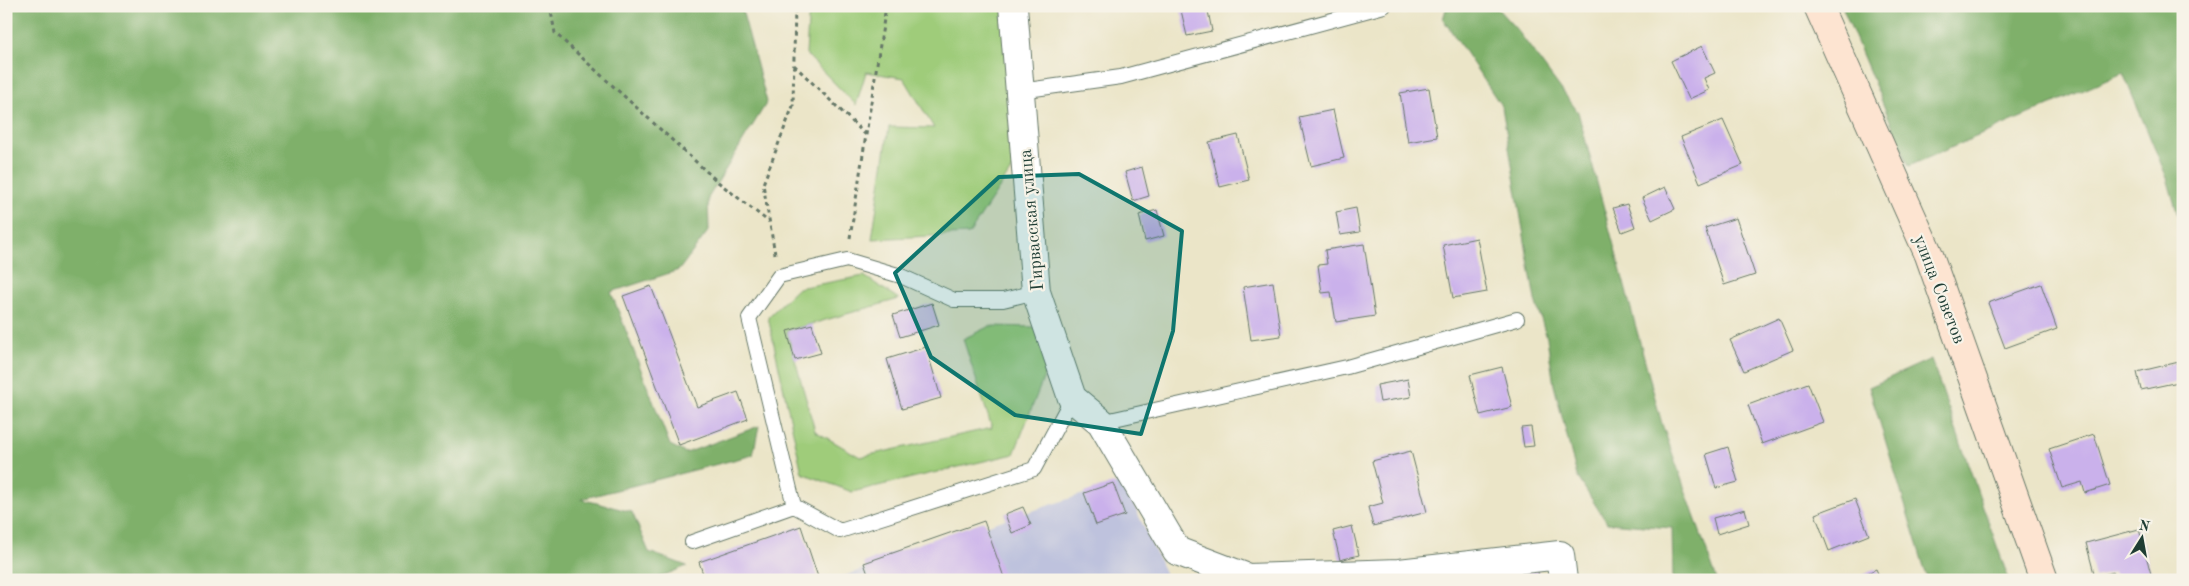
<svg xmlns="http://www.w3.org/2000/svg" width="2189" height="586" font-family="'Old Standard TT',serif">
<rect width="100%" height="100%" fill="#f7f3e8"/>
<filter id="ink" filterUnits="userSpaceOnUse"><feTurbulence type="fractalNoise" baseFrequency=".02" numOctaves="2"/><feDisplacementMap in="SourceGraphic" scale="10" xChannelSelector="R" yChannelSelector="G"/><feConvolveMatrix kernelMatrix="1 2 1 2 8 2 1 2 1" color-interpolation-filters="sRGB"/></filter>
<filter id="wash" filterUnits="userSpaceOnUse"><feTurbulence type="fractalNoise" baseFrequency=".0096" numOctaves="4" result="noise"/><feDisplacementMap in="SourceGraphic" scale="20" xChannelSelector="R" yChannelSelector="G"/><feGaussianBlur stdDeviation="1.12" result="paint"/><feColorMatrix in="noise" values="0 0 0 0 0 0 0 0 0 0 0 0 0 0 0 0 0 1.4 0 .05"/><feComposite in="paint" operator="in"/></filter>
<g filter="url(#wash)">
<rect width="100%" height="100%" fill="#ebe5c8"/>
<path fill="#bec2dd" d="M1123 481 1168 580H834L866 568 864 563 984 521 986 526 1006 519 1005 514 1023 507 1026 513Z"/>
<path fill="#9fcc7a" stroke="#5f8457" d="M809 6H1004L1013 167 969 234 872 239 889 127 934 128 904 78 866 72 856 105 806 54Z
M864 276 899 299 787 331 815 431 860 457 992 428 963 339 990 326 1035 327 1048 366 1014 454 852 492 802 473 768 317 798 288Z"/>
<path fill="#7fb06a" stroke="#4f764f" d="M6 6H741L767 102 708 198 709 230 679 270 611 292 670 445 686 453 759 426 753 455 581 499 632 512 649 552 687 566 652 580H6Z
M1447 6H1495L1518 31 1578 112 1662 424 1717 580H1673L1672 528 1607 523 1577 476 1554 385 1547 338 1535 300 1502 107 1443 19Z
M1842 6H2183V233L2167 178 2123 73 1909 166Z
M1931 359 2009 580H1928L1869 387Z"/>
<g id="blocks">
<path fill="#cab1eb" d="M1180 6H1207L1212 31 1187 36Z
M1702 46 1715 73 1704 78 1709 90 1689 99 1671 61Z
M1429 88 1437 137 1408 142 1400 93Z
M1333 110 1344 158 1311 166 1299 117Z
M1723 120 1743 165 1700 183 1681 137Z
M1238 135 1249 180 1220 187 1209 142Z
M1142 167 1149 196 1133 201 1125 172Z
M1665 187 1675 209 1652 220 1642 198Z
M1627 204 1635 227 1622 232 1613 208Z
M1356 208 1360 232 1340 235 1336 212Z
M1157 210 1164 236 1145 241 1139 215Z
M1736 218 1755 275 1724 285 1705 228Z
M1477 238 1487 292 1453 298 1443 245Z
M1364 244 1375 316 1336 322 1331 292 1322 293 1318 265 1327 264 1325 250Z
M1273 282 1281 336 1251 340 1243 287Z
M2041 284 2057 329 2005 348 1988 303Z
M651 286 697 407 738 392 748 419 679 445 623 296Z
M932 303 939 325 900 337 893 315Z
M1779 318 1793 350 1744 371 1730 340Z
M812 324 821 353 795 360 787 331Z
M926 347 941 398 902 409 887 359Z
M2183 361V381L2141 390 2137 372Z
M1502 367 1512 407 1480 415 1470 375Z
M1408 379 1411 397 1380 402 1377 385Z
M1808 383 1823 422 1762 444 1748 405Z
M1531 427 1534 446 1524 447 1521 428Z
M2094 434 2110 485 2085 493 2082 482 2062 488 2049 449Z
M1728 447 1738 482 1716 488 1706 454Z
M1411 451 1427 512 1373 526 1368 507 1383 503 1372 461Z
M1113 483 1125 515 1096 525 1084 493Z
M1855 499 1869 535 1829 551 1815 514Z
M1023 507 1031 525 1012 533 1005 514Z
M1745 509 1749 524 1717 534 1713 518Z
M984 521 1005 580H870L864 563Z
M801 526 819 580H705L699 562Z
M1352 526 1359 555 1340 560 1333 531Z
M2139 529 2152 578 2116 580 2114 572 2095 577 2086 543Z
M1876 569 1881 580H1853Z
M1538 571 1539 580H1476V579Z"/>
</g>
</g>
<g filter="url(#ink)">
<use href="#blocks" fill-opacity="0" stroke="#667868" stroke-width="1"/>
<g fill="none" stroke-linecap="round" stroke-linejoin="round">
<defs>
<path id="lane" d="M1020 91 1121 77 1384 6
M1101 422 1347 367 1517 319
M794 506 749 318 779 276 847 260 901 276 954 300H1003L1036 292
M692 542 794 506 840 531 1034 469 1072 398"/>
<path id="street" d="M1013 6 1036 292 1072 398 1101 422 1177 551 1248 578 1399 573 1560 555 1563 580"/>
<path id="secondary" d="M1818 6 1929 255 2044 580"/>
</defs>
<use href="#lane" stroke="#667868" stroke-width="16"/>
<use href="#street" stroke="#667868" stroke-width="30"/>
<use href="#secondary" stroke="#667868" stroke-width="30"/>
<path stroke="#667868" stroke-width="3" stroke-dasharray="4 4" stroke-linecap="butt" d="M550 6 555 33 718 182 769 222
M794 65 866 135
M850 238 886 6
M775 254 763 184 793 106 795 6"/>
<use href="#lane" stroke="#fff" stroke-width="14"/>
<use href="#street" stroke="#fff" stroke-width="28"/>
<use href="#secondary" stroke="#fde4d1" stroke-width="28"/>
</g>
</g>
<path fill="#0f766e" fill-opacity="0.2" stroke="#0f766e" stroke-width="4" stroke-linejoin="round" d="M1079 174 1182 231 1173 331 1141 434 1015 415 931 357 895 273 999 177Z"/>
<g text-anchor="middle" stroke-width="4.5" stroke-linejoin="round" paint-order="stroke">
<g font-size="18" fill="#1f3d34" stroke="#f7f3e8">
<text transform="translate(1031 220) rotate(-95)" y="6">Гирвасская улица</text>
<text transform="translate(1940 289) rotate(69)" y="6">улица Советов</text>
</g>
</g>
<rect width="2189" height="586" fill="none" stroke="#f7f3e8" stroke-width="25"/>
<g transform="translate(2142 538) rotate(11)" stroke="#f7f3e8" stroke-width="4" paint-order="stroke">
<path d="M0-4L9 19L0 12L-9 19Z" fill="#1f3d34"/>
<text y="-8" font-size="14" font-weight="bold" text-anchor="middle" fill="#1f3d34">N</text>
</g>
</svg>
